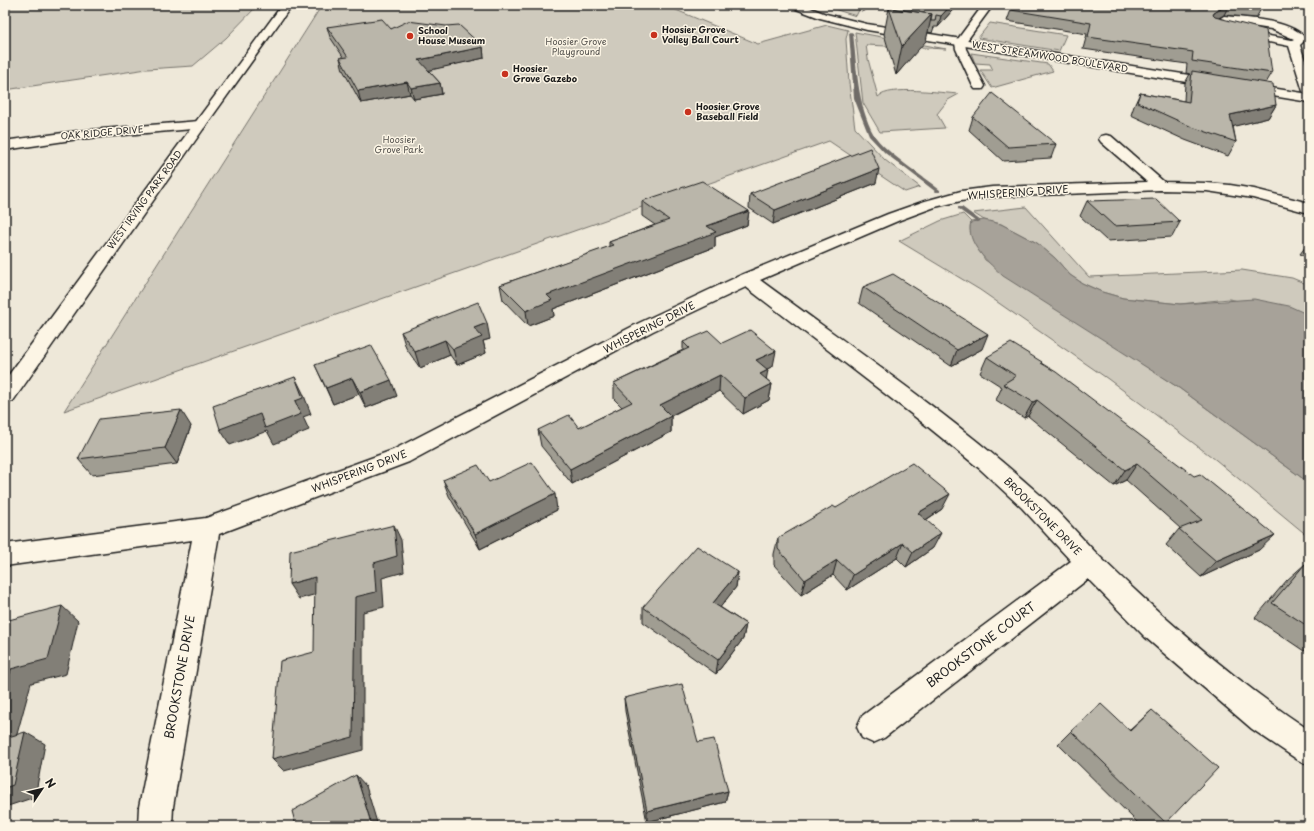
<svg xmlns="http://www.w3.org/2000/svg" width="1314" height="831" font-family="'Playpen Sans',sans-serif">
<rect width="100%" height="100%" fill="#eee8d9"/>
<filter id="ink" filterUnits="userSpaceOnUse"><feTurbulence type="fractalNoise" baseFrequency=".025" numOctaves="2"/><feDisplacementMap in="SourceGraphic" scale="8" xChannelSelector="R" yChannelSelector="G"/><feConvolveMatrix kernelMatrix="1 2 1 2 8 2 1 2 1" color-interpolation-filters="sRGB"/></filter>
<g filter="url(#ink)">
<path fill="#cfcabd" stroke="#76736c" d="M5 5H258L226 38 193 66 147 69 5 90Z
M322 5H664L758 44 827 25 848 30 846 39 849 83 855 128 885 160 920 187 905 192 829 141 64 411Z
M821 5H866L859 10 856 16Z
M990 23 1066 35 1059 51 978 38Z
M855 32 946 49 866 45 868 59 878 97C890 85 942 93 959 94L948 100 937 114 945 128 880 132 863 103Z
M971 53 1048 64 1053 71 992 88 980 70H993L990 64 975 63Z
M1026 207 1089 277 1242 270 1292 278 1309 285V315L1229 299 1180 304 1123 298 1102 292 1082 283 1070 275 1055 258 1037 243 1001 224 984 220 973 213Z
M963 214 971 222C967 237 978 247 985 260L1179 388 1309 483V537L1216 460 1108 379 980 290 899 241 940 221Z"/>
<path fill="#a7a299" stroke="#6f6c67" d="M984 220 1001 224 1037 243 1055 258 1070 275 1082 283 1102 292 1123 298 1180 304 1254 299 1289 306 1309 315V483L1179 388 1003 276C989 263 965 243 971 222Z"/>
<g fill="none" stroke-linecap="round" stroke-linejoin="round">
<path fill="#6f6c67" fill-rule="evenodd" d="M867 5H871L863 12H861Z
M851 32 853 33C857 68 857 104 874 135 884 151 924 177 940 190V192H936L885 153 869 136 854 98 849 33Z
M958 207H962L981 221 976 222 958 209Z"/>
<defs>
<path id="minor" d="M983 5H993L965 43 966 49 985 86 983 89H975L973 86 956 49 955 43Z
M1224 16C1246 18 1292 20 1306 39L1300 45 1309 73V95L1305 94 1303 91 1289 46 1243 37 1210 27 1209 25ZM1226 22 1271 29 1294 39 1292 40 1253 33 1222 24Z
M199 121 204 122 206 125 204 128 78 139 5 150V141L11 140 78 131Z
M1106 135 1111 136 1164 182 1207 183 1230 185 1254 189 1309 203V213L1253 198 1207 191 1160 190 992 197 961 201 935 207 900 220 760 280C854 349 951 415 1038 493 1060 512 1079 536 1100 557 1165 620 1234 680 1309 730V765L1298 760 1252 729 1145 637 1088 579 884 738 873 743 862 738 857 727 862 716 1071 561 1022 508 980 469 927 426 746 287 653 331 409 462 219 534 173 807 172 826H138L139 807 192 540 5 566V544L206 518 393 450 639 323 741 275 888 214 925 201 961 191 992 187 1147 182 1101 142 1099 139 1101 136Z"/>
<path id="tertiary" d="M789 5H803L826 14 867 24 1309 94V102L867 30 820 18 791 7Z"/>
<path id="secondary" d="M282 5H292L204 128 13 401 5 403V380Z"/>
</defs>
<use href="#minor" stroke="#1c1c1c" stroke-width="3"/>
<use href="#tertiary" stroke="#1c1c1c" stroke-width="3"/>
<use href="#secondary" stroke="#1c1c1c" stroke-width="3"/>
<use href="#minor" fill="#fcf5e5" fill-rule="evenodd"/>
<use href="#tertiary" fill="#fcf5e5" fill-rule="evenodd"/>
<use href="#secondary" fill="#fcf5e5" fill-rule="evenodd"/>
</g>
<path fill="#a09d92" stroke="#1c1c1c" d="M898 5H957L938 27H934L932 33 928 32 925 41 896 75 884 34 889 8 894 9Z
M1016 5H1262V7L1256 18 1224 15 1218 18 1272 73 1266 83 1276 105 1268 118 1233 126 1236 142 1228 156 1185 140 1131 115 1134 106 1140 93 1184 101 1185 83 1190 74 1186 73 1187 64 1083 49 1087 34 1007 21 1011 10Z
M327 27 391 29 483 47 484 58 428 70 440 83 442 94 414 99 410 94 361 103 343 70 340 58H344L330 37Z
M973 117 1056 144 1051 158 1003 161 969 130Z
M876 183 773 224 749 208 750 194Z
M642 201 749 211 747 225 715 237V247L553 309 554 316 528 326 503 300 500 285 609 247V242L655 225 642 216Z
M1087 201 1180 222 1172 237 1107 241 1080 216Z
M1309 242V258L1300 254Z
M863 287 982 349 951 366 859 303Z
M401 332 490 339 483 341 486 353 457 365 450 355 420 368 406 348Z
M683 342 722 343 773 366 767 369 766 379 772 384 769 400 743 414 719 391 671 416V432L572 484 541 446 538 430 579 428 622 407 614 399V383L683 350Z
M987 357 1042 362 1041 363 1259 550 1201 577 1166 545 1179 529H1181L1126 480 1114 486 1028 416 1024 418 996 400 1002 387 980 373Z
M315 365 397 396 366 408 359 394 333 404Z
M191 426 177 464 92 475 78 459Z
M443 480 489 482 557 510 480 549 449 496Z
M836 508 942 509 926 520 933 548 906 567 897 558 847 590 833 575 801 595 774 565V554L778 538Z
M1305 564 1309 567V647L1304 651 1255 618 1287 580Z
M738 572 736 587 720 607 746 624 743 639 716 674 643 622V607Z
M624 698 698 742 728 791 725 802 647 822 625 711Z
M1152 710 1166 823 1161 826H1141L1058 744 1071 731 1130 730Z"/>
<path fill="#827f77" stroke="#1c1c1c" d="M951 5H957L938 27 941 16Z
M1227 5H1229L1224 15 1208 24 1214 13Z
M932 14 926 41 896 75 902 46Z
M483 47 484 58 422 72 419 60Z
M407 82 410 94 361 103 358 91Z
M440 83 442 94 414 99 411 88Z
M1276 105 1268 118 1223 129 1230 115Z
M879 169 876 183 773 224 775 210Z
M749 211 747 225 715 237V247L553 309 554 316 528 326 526 311 547 295 707 226Z
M487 323 490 339 483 341 486 353 457 365 453 349 474 328Z
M988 334 982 349 951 366 957 350Z
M445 340 450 355 420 368 415 352Z
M776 351 773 366 754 376 756 360Z
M768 370 765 386 760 374Z
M720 375 719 391 660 421V405Z
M295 377 303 393 311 414 303 417 309 430 274 444 267 431 230 445 220 429Z
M352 378 359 394 333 404 326 388Z
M391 380 397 396 366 408 360 392Z
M772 384 769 400 743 414 745 398Z
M1037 400 1028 416 1024 418 1033 402Z
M181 410 191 426 177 464 165 448Z
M671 416V432L572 484 570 469Z
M1137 464 1126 480 1114 486 1125 470Z
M555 494 557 510 480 549 475 534Z
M950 494 942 509 912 529 918 513Z
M394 525 401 540 404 572 382 578 384 607 363 612V750L284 771 272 759 355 597Z
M941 533 933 548 906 567 913 552Z
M1275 535 1259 550 1201 577 1216 561Z
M903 543 897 558 847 590 853 575Z
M837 560 833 575 801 595 805 580Z
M738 572 736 587 712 618 713 603Z
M315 577 324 592 299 599 289 584Z
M62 606 78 621 66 674 31 683 11 756 5 753V691L11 669Z
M746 624 743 639 716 674 718 660Z
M25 732 45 744 35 797 5 807V788Z
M356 775 366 786 378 826H372Z
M728 791 725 802 647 822V811Z"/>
<path fill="#bab6aa" stroke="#1c1c1c" d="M898 5H951L941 16 936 15 935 21H931L932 14 894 9Z
M1016 5H1227L1214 13 1213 15 1215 17 1266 30 1272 73 1192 61 1193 52 1088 37 1091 23 1011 10Z
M1244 5H1262V7Z
M889 8 932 14 902 46Z
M382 19 391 29 408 21 446 26 459 25 483 47 419 60 440 83 411 88 407 82 358 91 340 58 348 57 327 27Z
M1192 71 1273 84 1276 105 1230 115 1236 142 1192 127 1137 102 1140 93 1189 102Z
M992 93 1056 144 1008 147 973 117Z
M870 148 879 169 775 210 750 194Z
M702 181 749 211 707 226 716 232 547 295 552 300 526 311 500 285 613 245 609 242 669 220 642 201Z
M1156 199 1180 222 1114 226 1087 201Z
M893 274 988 334 957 350 863 287Z
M478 302 487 323 474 328 482 337 453 349 445 340 415 352 401 332Z
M750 330 776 351 756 360 768 370 760 374 772 384 745 398 720 375 660 405 671 416 570 469 538 430 569 415 579 428 632 402 614 383 689 348 683 342 709 331 722 343Z
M1011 343 1042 362 1041 363 1056 372 1194 476 1200 474 1275 535 1216 561 1179 529 1202 520 1137 464 1125 470 1037 400 1033 402 1003 384 1016 376 987 357Z
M371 345 391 380 360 392 352 378 326 388 315 365Z
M295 377 303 398 295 401 301 414 265 428 260 414 220 429 213 406Z
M181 410 165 448 78 459 99 419Z
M532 462 555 494 475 534 443 480 478 465 489 482Z
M912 463 950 494 918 513 941 533 913 552 903 543 853 575 837 560 805 580 778 549V538L833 506 836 508Z
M394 525 397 556 374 563 376 592 355 597 353 737 272 759 280 661 314 652 315 577 289 584 290 551Z
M697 546 738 572 713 603 746 624 718 660 643 607Z
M1305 564 1309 567V627L1272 603Z
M62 606 48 659 11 669 5 691V621Z
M682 684 698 742 714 739 728 791 647 811 624 698Z
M1101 704 1130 731 1152 710 1218 768 1166 823 1071 731Z
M25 732 13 785 5 788V738Z
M356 775 372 826H296L292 811Z"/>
</g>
<g fill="#c8321e" stroke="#fcf5e5" stroke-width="1.5">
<circle cx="654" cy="35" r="4"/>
<circle cx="410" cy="36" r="4"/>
<circle cx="505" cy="74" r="4"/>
<circle cx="688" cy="112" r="4"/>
</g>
<g text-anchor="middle" stroke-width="3" stroke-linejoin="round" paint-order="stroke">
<g font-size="9" font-weight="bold" fill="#1c1c1c" stroke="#fcf5e5" text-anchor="start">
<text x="662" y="33">Hoosier Grove<tspan x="662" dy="10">Volley Ball Court</tspan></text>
<text x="418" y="34">School<tspan x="418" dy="10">House Museum</tspan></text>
<text x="513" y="72">Hoosier<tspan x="513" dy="10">Grove Gazebo</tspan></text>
<text x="696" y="110">Hoosier Grove<tspan x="696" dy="10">Baseball Field</tspan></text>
</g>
<g font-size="9" fill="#52504c" stroke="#fcf5e5">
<text x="576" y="45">Hoosier Grove<tspan x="576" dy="10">Playground</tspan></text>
<text x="399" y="143">Hoosier<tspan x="399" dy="10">Grove Park</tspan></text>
</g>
<g font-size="9" fill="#1c1c1c" stroke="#fcf5e5">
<text transform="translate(1050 57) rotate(9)" y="3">WEST STREAMWOOD BOULEVARD</text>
<text transform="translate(102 133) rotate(-5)" y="3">OAK RIDGE DRIVE</text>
<text transform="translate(145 200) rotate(-54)" y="3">WEST IRVING PARK ROAD</text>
</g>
<g font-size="10" fill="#1c1c1c" stroke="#fcf5e5">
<text transform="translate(1018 192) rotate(-4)" y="4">WHISPERING DRIVE</text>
<text transform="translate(649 327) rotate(-27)" y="4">WHISPERING DRIVE</text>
<text transform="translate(359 471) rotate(-21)" y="4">WHISPERING DRIVE</text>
<text transform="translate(1043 516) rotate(45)" y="4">BROOKSTONE DRIVE</text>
</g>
<g font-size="12" fill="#1c1c1c" stroke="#fcf5e5">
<text transform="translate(981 645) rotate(-37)" y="4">BROOKSTONE COURT</text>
<text transform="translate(180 677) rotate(-80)" y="4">BROOKSTONE DRIVE</text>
</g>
</g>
<rect width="1314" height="831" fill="none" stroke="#fcf5e5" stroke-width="20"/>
<rect x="10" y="10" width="1294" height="811" fill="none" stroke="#1c1c1c" stroke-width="1.5" filter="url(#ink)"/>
<g transform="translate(42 789) rotate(55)" stroke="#fcf5e5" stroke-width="3" paint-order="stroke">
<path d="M0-3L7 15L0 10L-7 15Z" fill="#1c1c1c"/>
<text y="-6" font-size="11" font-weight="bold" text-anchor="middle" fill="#1c1c1c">N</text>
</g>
</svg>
